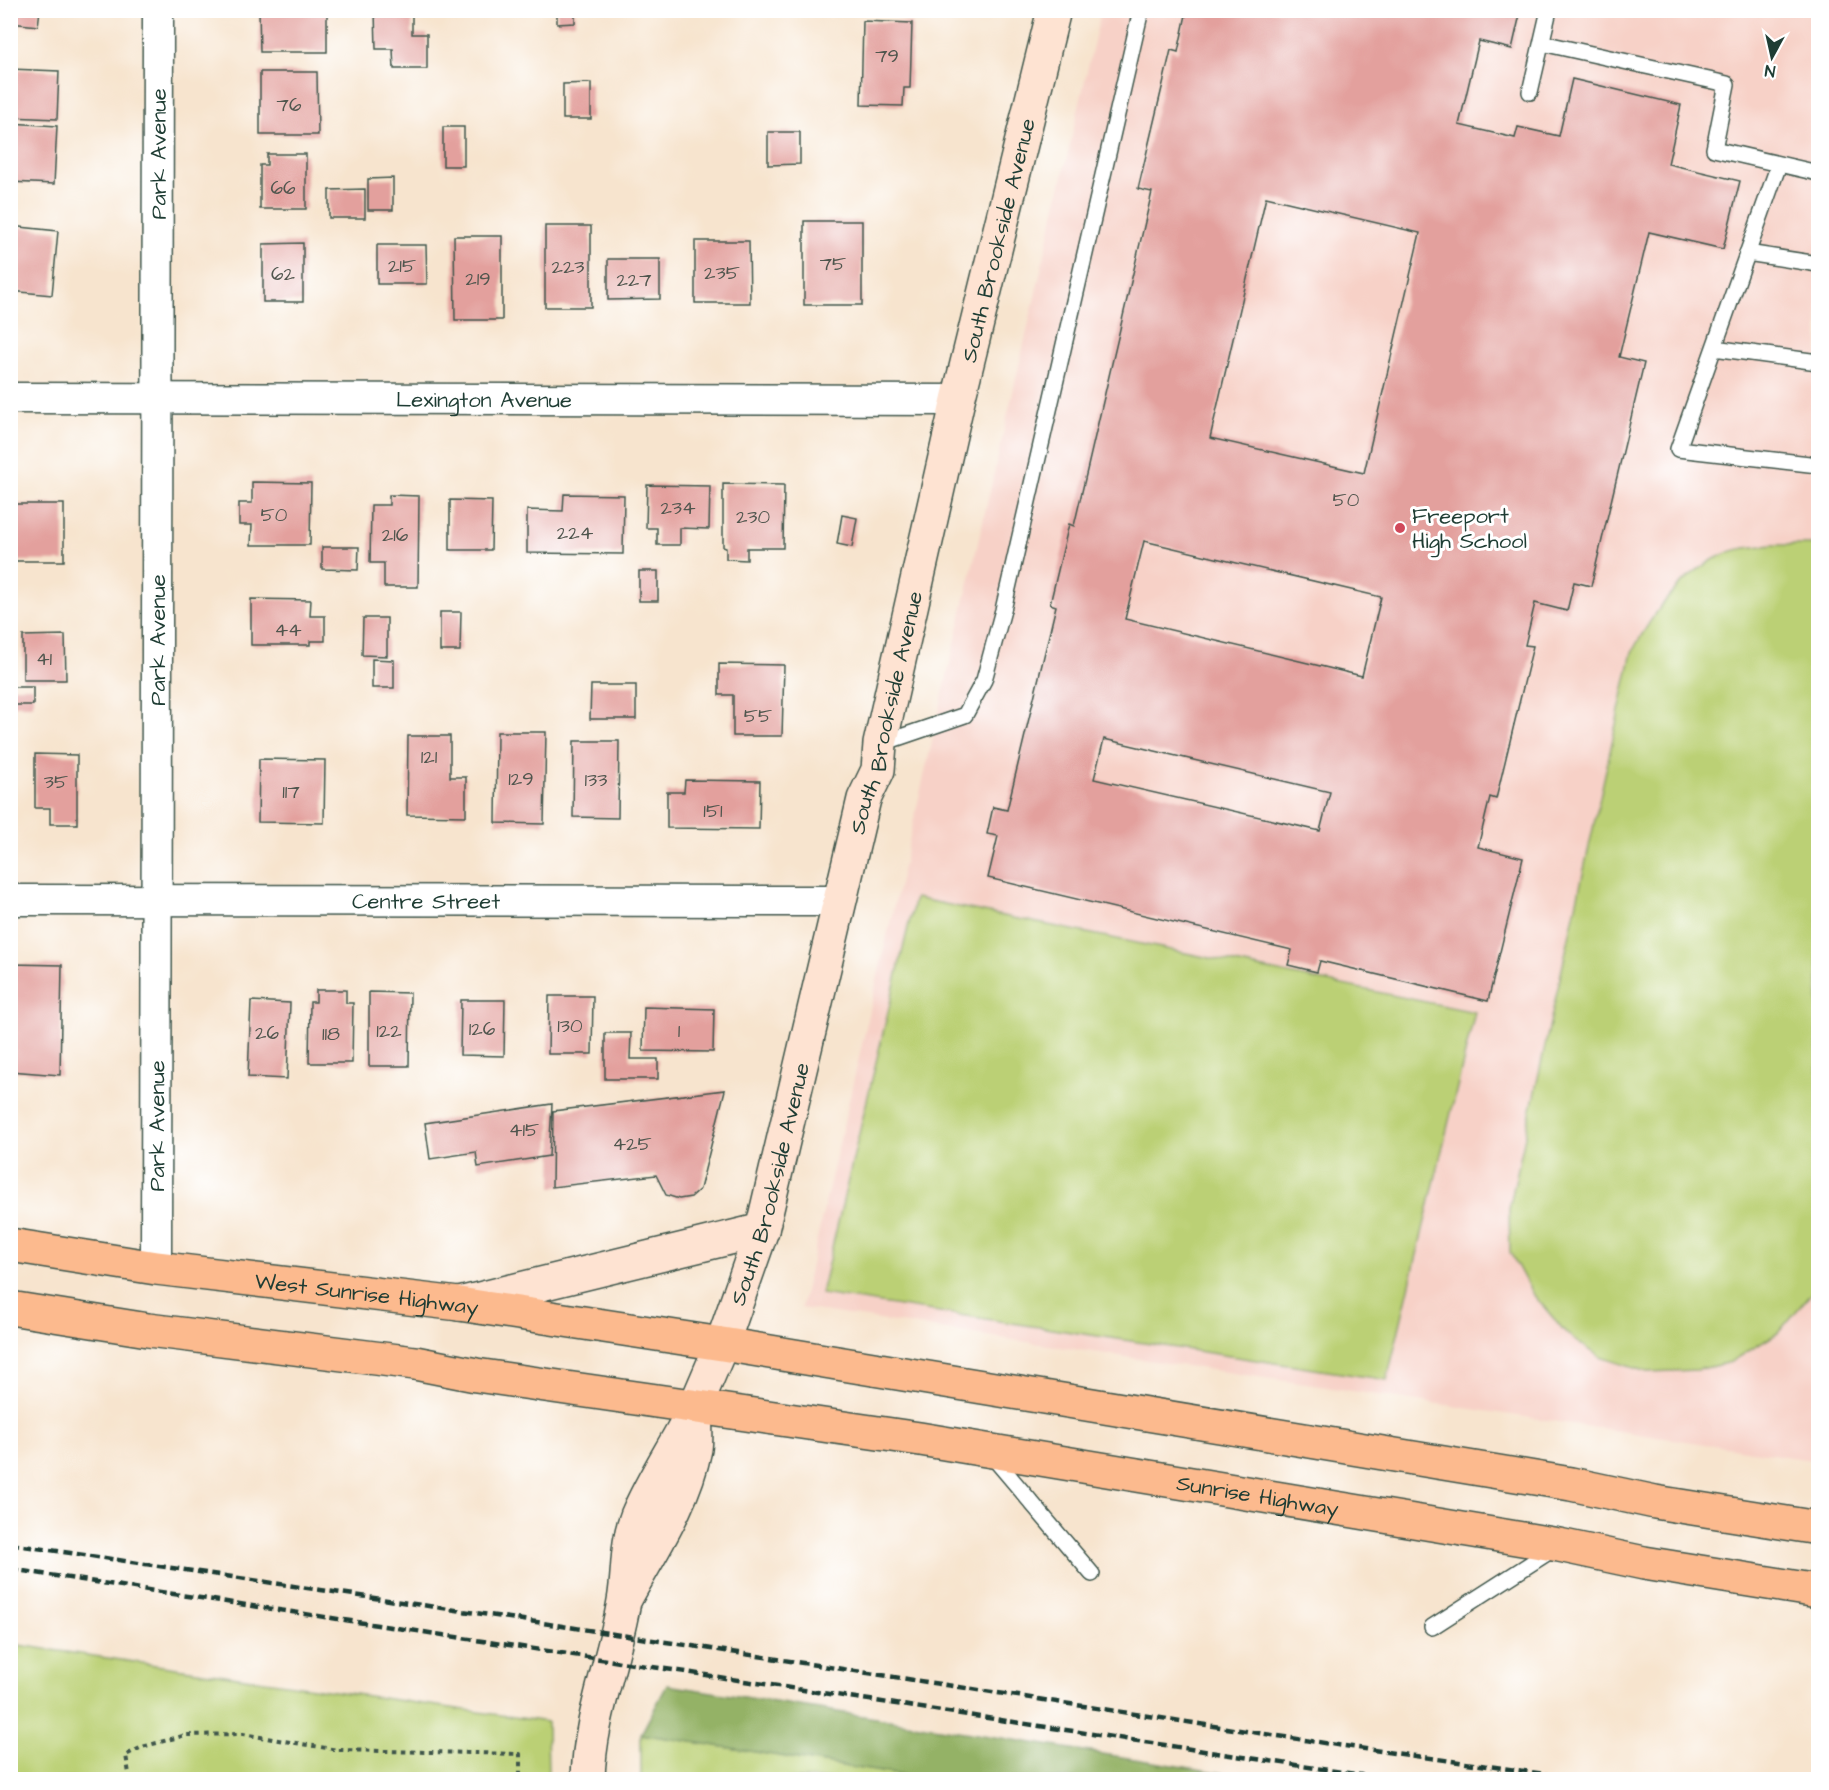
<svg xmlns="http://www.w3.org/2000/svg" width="1829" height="1790" font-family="'Architects Daughter',sans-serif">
<rect width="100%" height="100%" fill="#fff"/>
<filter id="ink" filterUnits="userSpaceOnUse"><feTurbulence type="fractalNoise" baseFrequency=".0167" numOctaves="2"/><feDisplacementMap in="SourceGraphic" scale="12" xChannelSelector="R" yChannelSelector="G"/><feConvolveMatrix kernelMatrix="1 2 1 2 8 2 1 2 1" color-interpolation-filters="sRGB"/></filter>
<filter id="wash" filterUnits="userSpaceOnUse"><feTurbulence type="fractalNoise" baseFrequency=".008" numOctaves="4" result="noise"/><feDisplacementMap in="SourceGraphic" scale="24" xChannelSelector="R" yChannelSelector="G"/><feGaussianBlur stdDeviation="1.35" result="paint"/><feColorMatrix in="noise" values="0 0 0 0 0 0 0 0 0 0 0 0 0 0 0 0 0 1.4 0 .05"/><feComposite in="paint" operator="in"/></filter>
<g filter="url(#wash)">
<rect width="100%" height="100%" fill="#f7e4ce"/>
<path fill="#f7d1c7" d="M1101 11H1818V1461L801 1308Z"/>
<path fill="#bbd074" stroke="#6d8654" stroke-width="1.5" d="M1773 545H1811L1818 547V1280L1813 1291 1778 1333 1731 1362 1697 1370 1647 1372 1600 1357 1567 1334 1532 1293 1510 1252 1509 1209 1632 652C1654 611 1682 572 1727 553 1740 547 1759 547 1773 545Z
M915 898 1475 1012 1387 1380 821 1294Z
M11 1644 547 1722 548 1779H11Z
M641 1734 926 1779H641Z"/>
<path fill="#94b266" stroke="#5a784d" stroke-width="1.5" d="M667 1685 718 1693 1260 1779H926L641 1734Z"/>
<g id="blocks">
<path fill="#e3a09d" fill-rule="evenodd" d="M10 10H40L38 26 10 23Z
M259 10H327V52H260Z
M375 10H412V34H427V69H394L393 49H376Z
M557 10H575V23L557 24Z
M1187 10H1521L1512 49 1479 41 1459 125 1515 138 1518 127 1559 136 1572 79 1681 105 1668 164 1740 181 1723 249 1649 232 1619 357 1644 363 1591 586 1574 582 1567 611 1535 603 1525 645 1533 646 1496 799 1490 797 1478 847 1523 858 1488 1001 1320 961 1317 972 1288 965 1292 950 988 878 998 836 987 834 993 807 1007 810 1056 606 1050 604 1069 524 1074 526 1152 192 1138 189 1171 50 1178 52ZM1266 197 1420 233 1364 473 1210 438ZM1144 541 1381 597 1362 676 1125 619ZM1104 739 1330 792 1320 831 1094 779Z
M863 21 912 23 910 88H904L903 106 861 105Z
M10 69 59 71 57 119 10 117Z
M260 72H317L318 135H260Z
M591 83V119H563V84Z
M10 123 57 126 54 184 10 182Z
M443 127H464V166H443Z
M768 132H800V164L768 165Z
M267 154H306V209H260V165H267Z
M393 178V210H368V179Z
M365 189V218H329V190Z
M804 221H862V305H804Z
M10 226 58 231 52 295 10 291Z
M545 226H591V307H545Z
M454 236H502V320H455Z
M695 241H749L750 303H695Z
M303 243V302H263V244Z
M377 245H426L427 284H377Z
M608 259H660V299L608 300Z
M252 482 311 483 310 545H251L252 525H239V503H252Z
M723 484 784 485 783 548H747V560L726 559V548L723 547Z
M647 485 710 486 709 529 680 528V545H657V528H646Z
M564 494 624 495 623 554 527 553V510L563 511Z
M389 495 419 496 418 587H384V563H370L371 505H389Z
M450 500 492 501 491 550H450Z
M10 504H64V561H10Z
M842 515 857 518 852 547 837 544Z
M322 547H359L358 570 322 569Z
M639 571H658V601H639Z
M251 599 311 600 310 616H325V641H310V645H251Z
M440 612H461L460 651H440Z
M363 618H387V656L362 655Z
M65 635 66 680H23V636Z
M372 659 394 660V688H372Z
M719 664 784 665 782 736H733V695H719Z
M591 685H636V719H590Z
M10 687H33V705H10Z
M497 732H546L544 824 496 823Z
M408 736H450V777H466V816L407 815Z
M574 741H619L618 818 573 817Z
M35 754 77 755V824H50V808H35Z
M259 759 325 760 324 823 258 822Z
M685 780 760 781 759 829 667 828V792H684Z
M10 964 62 965 60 1075 10 1071Z
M316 990H346V1003H353L352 1063H309L310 1002H316Z
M369 992 410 993 409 1066H369Z
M549 996H593L592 1054H548Z
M461 1000H505L504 1056 460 1055Z
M251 1001 290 1003 287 1079 248 1077Z
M644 1007 714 1009 713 1052 643 1051Z
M605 1033H631L630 1059H658V1079H605Z
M725 1090 700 1189 691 1197 679 1199 666 1195 656 1175 552 1187 553 1111Z
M552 1104 549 1156 478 1167 476 1152 430 1159 425 1123Z"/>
</g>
</g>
<g filter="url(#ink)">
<use href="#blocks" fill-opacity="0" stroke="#3f564b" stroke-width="1.5"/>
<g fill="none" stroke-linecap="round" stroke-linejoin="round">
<defs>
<path id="lane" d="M1542 43 1727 84 1714 149 1818 173
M1530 92 1549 10
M1779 164 1678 449 1818 465
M1747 253 1818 264
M1714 348 1818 362
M880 744 965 715 984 680 1003 610 1141 10
M992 1456 1092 1574
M1432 1627 1555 1548"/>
<g id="street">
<path id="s1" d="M10 398 958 400"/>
<path id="s2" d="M10 900 840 901"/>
<path id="s3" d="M156 1268 158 10"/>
</g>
<g id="secondary">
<path d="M459 1304 762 1230"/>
<path id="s4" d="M695 1407 722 1344 762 1230 864 799 878 770 880 744 958 400 1054 10"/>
<path d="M588 1780C589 1718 614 1661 624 1601 629 1573 626 1543 637 1516 653 1478 677 1444 695 1407 695 1420 697 1436 695 1449 684 1504 650 1552 624 1601"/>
</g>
<g id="highway">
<path id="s5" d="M10 1245 156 1268 459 1304 722 1344 1571 1484 1655 1502 1818 1528"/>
<path id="s6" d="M10 1308 148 1330 415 1363 476 1375 920 1439 1559 1545 1644 1563 1818 1591"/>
</g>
</defs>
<use href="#lane" stroke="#3f564b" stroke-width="18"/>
<use href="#street" stroke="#3f564b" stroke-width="33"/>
<use href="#secondary" stroke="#3f564b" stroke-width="36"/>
<use href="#highway" stroke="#3f564b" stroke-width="36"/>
<path stroke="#3f564b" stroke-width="4" stroke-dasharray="4.5 4.5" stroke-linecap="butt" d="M130 1780 126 1755 142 1747 186 1735 243 1734 338 1750 520 1754V1780"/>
<use href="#lane" stroke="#fff" stroke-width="15"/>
<use href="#street" stroke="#fff" stroke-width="30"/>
<use href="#secondary" stroke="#fee3d2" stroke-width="33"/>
<use href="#highway" stroke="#fcba8e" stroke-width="33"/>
<path stroke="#1f3d34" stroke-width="4.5" stroke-dasharray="9 4.5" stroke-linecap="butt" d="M10 1544 523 1620 1337 1745 1588 1780
M10 1569 1394 1780"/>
</g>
</g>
<circle fill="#d1495b" stroke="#fff" stroke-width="2" cx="1400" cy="528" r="6"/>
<g text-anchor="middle" stroke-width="6" stroke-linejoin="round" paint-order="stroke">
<g font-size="20" fill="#50564e">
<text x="887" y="62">79</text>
<text x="289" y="111">76</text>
<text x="283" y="194">66</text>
<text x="833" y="270">75</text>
<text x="402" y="272">215</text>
<text x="568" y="273">223</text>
<text x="722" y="279">235</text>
<text x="283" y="280">62</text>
<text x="478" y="285">219</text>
<text x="634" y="286">227</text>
<text x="1346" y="506">50</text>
<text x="678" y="514">234</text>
<text x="274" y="521">50</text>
<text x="753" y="523">230</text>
<text x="575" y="539">224</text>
<text x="395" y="541">216</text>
<text x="288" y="636">44</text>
<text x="44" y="665">41</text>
<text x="758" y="722">55</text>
<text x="429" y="763">121</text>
<text x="521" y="785">129</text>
<text x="596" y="786">133</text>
<text x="56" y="788">35</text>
<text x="291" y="798">117</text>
<text x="713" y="817">151</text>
<text x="570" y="1032">130</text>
<text x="482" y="1035">126</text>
<text x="389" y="1037">122</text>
<text x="679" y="1037">1</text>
<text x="267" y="1039">26</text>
<text x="331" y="1040">118</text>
<text x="524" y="1136">415</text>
<text x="632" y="1150">425</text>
</g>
<g font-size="22" fill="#1f3d34" stroke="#fff">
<text dy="8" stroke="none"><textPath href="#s3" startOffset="1114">Park Avenue</textPath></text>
<text dy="8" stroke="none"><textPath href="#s4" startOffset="1208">South Brookside Avenue</textPath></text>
<text dy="8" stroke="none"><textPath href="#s1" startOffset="474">Lexington Avenue</textPath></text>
<text dy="8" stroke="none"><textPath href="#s3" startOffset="628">Park Avenue</textPath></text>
<text dy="8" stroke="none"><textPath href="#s4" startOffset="722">South Brookside Avenue</textPath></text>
<text dy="8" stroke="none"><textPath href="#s2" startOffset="416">Centre Street</textPath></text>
<text dy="8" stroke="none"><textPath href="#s3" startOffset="142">Park Avenue</textPath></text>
<text dy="8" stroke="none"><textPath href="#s4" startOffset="236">South Brookside Avenue</textPath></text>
<text dy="8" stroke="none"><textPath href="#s5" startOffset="360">West Sunrise Highway</textPath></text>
<text dy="8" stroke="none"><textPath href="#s6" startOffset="1262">Sunrise Highway</textPath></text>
</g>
<g font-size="22" fill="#1f3d34" stroke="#fff" text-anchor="start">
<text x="1412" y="523">Freeport<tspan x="1412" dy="25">High School</tspan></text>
</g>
</g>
<rect width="1829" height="1790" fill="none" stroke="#fff" stroke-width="36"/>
<g transform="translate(1772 57) rotate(188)" stroke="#ffffff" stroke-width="4.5" paint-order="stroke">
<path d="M0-4.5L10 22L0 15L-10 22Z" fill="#1f3d34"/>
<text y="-9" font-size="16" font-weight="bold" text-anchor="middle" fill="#1f3d34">N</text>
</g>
</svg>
